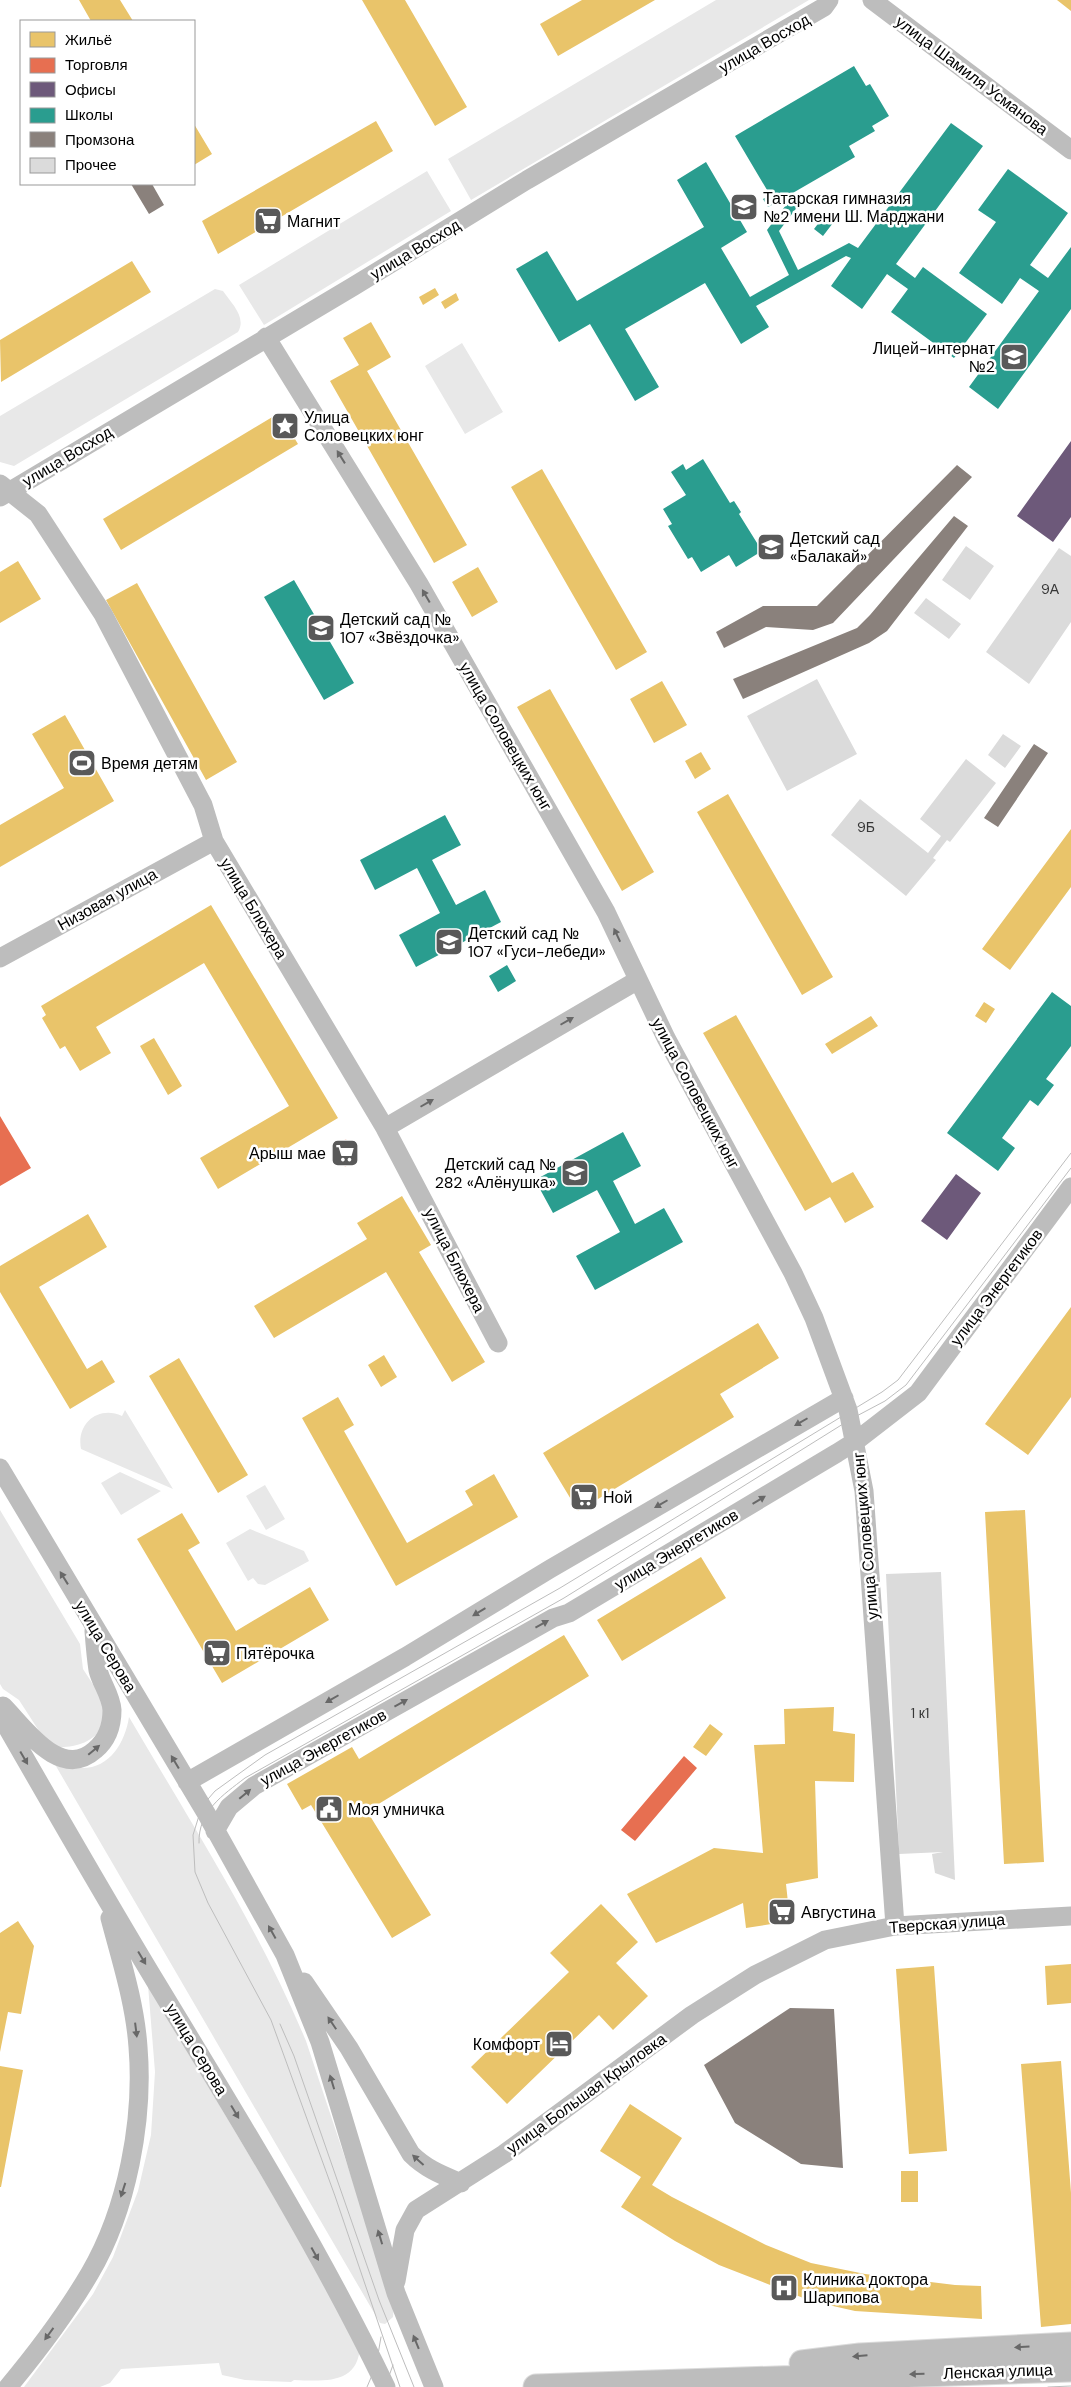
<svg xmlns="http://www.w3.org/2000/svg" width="1071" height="2387" font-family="'DM Sans',sans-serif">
<rect width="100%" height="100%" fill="#fff"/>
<path fill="#e8e8e8" d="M716 0H809L471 200 448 159Z
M427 171 451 211 264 325 239 285Z
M215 289 223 291C231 303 247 317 238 332L14 466 0 462V416Z
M462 343 503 412 465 434 425 366Z
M125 1410 173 1489 81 1449C76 1423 99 1405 122 1416Z
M120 1472 161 1491 121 1515 101 1483Z
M265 1485 285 1519 266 1530 246 1496Z
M0 1510 80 1644 83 1669 107 1706C105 1712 105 1721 102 1726 94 1743 73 1748 57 1747L41 1734 19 1700 3 1689 0 1684Z
M250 1529 304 1551 309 1561 265 1585 258 1584 253 1578 248 1581 226 1543Z
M129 1717C191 1823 259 1928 306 2041L394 2305 393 2317 385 2324 380 2323 53 1761C61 1763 71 1767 79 1768 109 1770 125 1743 129 1717Z
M148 1985 265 2182 272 2187 360 2345C359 2385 324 2381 294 2380L291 2382 245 2380 222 2375 219 2363 121 2369 110 2383 100 2387H24L93 2294 113 2257 138 2191 151 2135 155 2072Z"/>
<path fill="#e9c46a" d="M79 0H120L133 21H91Z
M362 0H405L467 107 435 126Z
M582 0H655L558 56 540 24Z
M1057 0H1071V11Z
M376 121 393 151 218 254 202 221Z
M194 124 212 154 194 165Z
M132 261 151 292 1 382 0 340Z
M435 288 439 295 423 305 419 297Z
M456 293 459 300 445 309 441 302Z
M371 322 391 357 367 371 467 545 434 563 330 381 359 365 343 338Z
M279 413 298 444 121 550 103 519Z
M542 469 647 652 616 670 511 487Z
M18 561 41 599 0 623V572Z
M478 567 498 602 472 617 452 582Z
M137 583 237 762 206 780 106 600Z
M662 681 687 725 654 743 630 699Z
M550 689 654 872 622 891 517 707Z
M65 715 114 801 0 867V825L64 788 32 734Z
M701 752 711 769 695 779 685 761Z
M728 794 833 977 802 995 697 812Z
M1071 829V887L1010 970 982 949Z
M211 905 338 1118 218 1189 200 1158 289 1106 204 963 96 1027 111 1053 80 1071 65 1046 60 1049 42 1018 46 1015 41 1006Z
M984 1002 995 1009 986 1023 975 1016Z
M736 1015 832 1183 853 1172 874 1207 845 1223 830 1197 805 1211 703 1033Z
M871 1016 878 1026 832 1054 825 1044Z
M154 1038 182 1086 168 1095 140 1046Z
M402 1196 431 1245 419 1252 485 1362 452 1382 386 1272 274 1338 254 1306 367 1239 357 1223Z
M88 1214 107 1247 39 1287 87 1369 102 1360 115 1382 70 1409 0 1292V1266Z
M1071 1307V1397L1028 1455 985 1424Z
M758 1323 779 1358 720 1394 734 1417 578 1511 543 1453Z
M384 1355 397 1377 381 1387 368 1365Z
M179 1358 248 1475 218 1493 149 1376Z
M338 1397 354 1425 344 1431 407 1543 473 1505 465 1491 494 1474 518 1517 396 1586 302 1418Z
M1025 1510 1044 1862 1004 1864 985 1512Z
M182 1513 200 1543 188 1550 236 1631 310 1587 329 1620 222 1683 137 1539Z
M701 1557 726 1598 622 1661 597 1620Z
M564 1635 589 1676 367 1811 431 1915 392 1938 311 1805 302 1810 287 1784 352 1747 359 1759Z
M834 1707 833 1731 855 1734 854 1782 815 1781 818 1878 786 1884 790 1921 746 1928 743 1903 656 1943 627 1894 714 1848 763 1853 754 1745 785 1744 784 1709Z
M710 1724 723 1734 706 1756 693 1747Z
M601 1904 638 1942 616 1963 648 1996 613 2030 599 2015 507 2104 471 2067 569 1972 550 1953Z
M18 1921 34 1946 21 2014 8 2012 0 2052V1933Z
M1071 1964V2003L1047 2005 1045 1966Z
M934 1966 947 2151 909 2154 896 1969Z
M1061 2061 1071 2193V2324L1041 2327 1021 2064Z
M0 2066 23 2070 1 2187H0Z
M630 2104 682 2138 652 2185 672 2197 766 2245 811 2263 865 2274 955 2285 981 2286 982 2319 855 2311 811 2301 719 2265 675 2241 621 2207 641 2177 600 2151Z
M901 2171H918V2202H901Z"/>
<path fill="#e76f51" d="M0 1116 31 1168 0 1186Z
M346 1139 358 1159 345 1167 333 1147Z
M684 1756 697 1768 635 1841 621 1830Z"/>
<path fill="#6d597a" d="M1071 441V517L1053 542 1017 516Z
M956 1174 981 1193 947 1240 921 1221Z"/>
<path fill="#2a9d8f" d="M854 66 866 86 870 84 889 116 872 126 875 131 849 146 855 157 791 194 798 206 779 231 798 270 849 243 858 248 951 123 983 146 896 264 915 278 923 267 987 314 954 358 891 312 908 289 887 274 862 309 831 286 851 258 846 256 756 306 769 327 741 344 705 283 625 329 659 387 635 401 590 324 559 342 516 269 547 251 577 301 704 227 677 180 706 162 747 232 721 248 750 297 789 275 767 230 786 205 783 199 768 207 763 199 770 195 735 136Z
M1008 169 1068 213 1030 265 1048 278 1071 247V309L998 409 969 387 1039 291 1020 278 1002 304 959 273 996 222 978 210Z
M827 212 836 219 823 236 814 229Z
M703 459 730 503 734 501 741 512 739 514 762 551 736 567 729 555 701 572 692 557 688 559 668 526 672 524 663 509 686 495 671 472 683 464 686 470Z
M294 580 354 683 324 700 264 597Z
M445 815 461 845 432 860 456 905 485 890 501 922 416 967 399 935 440 913 417 868 375 890 360 860Z
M507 965 516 981 498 992 489 976Z
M1052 992 1071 1006V1046L1046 1079 1054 1085 1038 1106 1030 1100 1002 1138 1015 1148 998 1171 947 1133Z
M623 1132 641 1166 613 1181 635 1224 664 1208 683 1242 595 1290 576 1256 620 1232 597 1190 553 1213 535 1180Z"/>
<path fill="#8a817c" d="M131 184H152L164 205 149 214Z
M957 465 972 477 833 623 813 630 766 627 724 648 716 632 763 606H817Z
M954 516 968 526 887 631 869 643 743 699 733 679 857 628 870 615Z
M1034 744 1048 753 998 827 984 818Z
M790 2008 834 2009 843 2168 801 2164 735 2123 704 2065Z"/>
<path fill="#dbdbdb" d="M966 546 994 566 970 600 942 580Z
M1059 548 1071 556V622L1029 684 986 652Z
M926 598 961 624 949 639 914 613Z
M817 679 857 754 787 791 747 716Z
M1003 734 1021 746 1005 768 988 755Z
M966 759 996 783 950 842 947 840 933 858 936 860 906 896 831 835 860 799 928 853 941 836 920 819Z
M941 1572 955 1880 935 1873 932 1854 943 1852 899 1854 886 1574Z"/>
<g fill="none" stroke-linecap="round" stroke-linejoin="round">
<defs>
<path id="major" d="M802 2363 860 2356 1071 2345
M536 2387 1071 2369"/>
</defs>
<use href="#major" stroke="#dbdbdb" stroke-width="27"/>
<path stroke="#bdbdbd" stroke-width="19" d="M872 0 1071 150
M266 337 419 584 606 912 666 1038 793 1273 814 1318 848 1410 864 1491 895 1926
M0 484 38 514 103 614 203 805 214 841 385 1128 498 1343
M0 497 354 286 527 180 824 7 829 0
M0 958 214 841
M385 1128 638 980
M0 1468 206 1813 285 1955 320 2042 396 2293 434 2387
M3 1706C25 1728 60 1781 95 1750 107 1740 112 1726 112 1710 111 1695 101 1683 98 1670 96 1657 95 1644 94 1631
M0 1715C52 1805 103 1895 157 1984 237 2116 319 2248 386 2387
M187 1782 405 1657 550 1569 844 1398
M215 1831 229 1807 254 1786 553 1618 569 1613 837 1453 856 1441 918 1393 1071 1187
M304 1982 349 2048 411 2154C426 2169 442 2175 461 2183
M396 2281 405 2230 416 2210 504 2154 692 2015 755 1975 825 1940 895 1926 1071 1916
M8 2387C38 2351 66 2314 90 2273 127 2210 144 2120 138 2047 135 2003 121 1960 110 1918"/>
<use href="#major" stroke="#bdbdbd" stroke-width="25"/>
<path stroke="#bdbdbd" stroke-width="1" d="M199 1843C198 1811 223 1795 245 1778L564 1598 851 1419 885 1401 906 1385 1071 1168
M280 2024 294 2056 379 2300 414 2387
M367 2387 376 2366 381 2337
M385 2387 393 2365
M400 2387 335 2196 271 2020 208 1903 195 1872 193 1835 202 1806 215 1791 265 1755 560 1588 882 1392 898 1380 1071 1153
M1048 2387 1071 2386"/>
</g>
<defs><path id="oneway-solid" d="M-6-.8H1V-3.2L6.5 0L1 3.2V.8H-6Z" transform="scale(1.25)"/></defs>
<g fill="#686868">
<use href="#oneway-solid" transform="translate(341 457) rotate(-122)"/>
<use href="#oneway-solid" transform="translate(426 596) rotate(-120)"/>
<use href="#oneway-solid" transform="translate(617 935) rotate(-115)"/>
<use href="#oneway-solid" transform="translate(567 1021) rotate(-30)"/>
<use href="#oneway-solid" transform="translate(427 1103) rotate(-30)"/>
<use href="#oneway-solid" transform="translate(801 1422) rotate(150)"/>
<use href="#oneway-solid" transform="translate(759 1500) rotate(-31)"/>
<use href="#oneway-solid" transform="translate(661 1504) rotate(150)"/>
<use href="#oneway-solid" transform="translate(64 1578) rotate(-122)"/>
<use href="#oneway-solid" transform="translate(479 1612) rotate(149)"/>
<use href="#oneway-solid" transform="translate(542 1624) rotate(-29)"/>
<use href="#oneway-solid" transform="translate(332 1699) rotate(150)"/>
<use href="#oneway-solid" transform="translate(401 1703) rotate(-29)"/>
<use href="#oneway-solid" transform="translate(94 1750) rotate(-40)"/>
<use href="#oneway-solid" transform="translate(24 1758) rotate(60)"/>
<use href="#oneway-solid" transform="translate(175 1762) rotate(-121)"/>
<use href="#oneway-solid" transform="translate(245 1794) rotate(-40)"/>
<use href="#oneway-solid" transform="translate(272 1932) rotate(-119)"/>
<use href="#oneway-solid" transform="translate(142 1958) rotate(59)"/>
<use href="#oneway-solid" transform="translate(332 2023) rotate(-124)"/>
<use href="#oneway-solid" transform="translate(136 2030) rotate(83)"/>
<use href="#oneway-solid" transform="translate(332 2082) rotate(-107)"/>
<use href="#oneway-solid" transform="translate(235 2112) rotate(59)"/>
<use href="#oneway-solid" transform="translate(418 2160) rotate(-138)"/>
<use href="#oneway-solid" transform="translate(123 2190) rotate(108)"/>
<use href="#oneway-solid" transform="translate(380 2237) rotate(-107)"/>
<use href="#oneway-solid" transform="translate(315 2254) rotate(61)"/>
<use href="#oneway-solid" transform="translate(49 2334) rotate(126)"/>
<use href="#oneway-solid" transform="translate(416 2342) rotate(-112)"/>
<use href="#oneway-solid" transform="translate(1022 2347) rotate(177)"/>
<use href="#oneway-solid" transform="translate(860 2356) rotate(175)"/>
<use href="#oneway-solid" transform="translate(917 2374) rotate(178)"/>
</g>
<defs>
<symbol id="school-square" viewBox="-11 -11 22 22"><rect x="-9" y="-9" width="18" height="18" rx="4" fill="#595959" stroke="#fff"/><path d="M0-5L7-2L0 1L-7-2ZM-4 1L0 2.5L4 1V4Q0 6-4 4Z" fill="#fff"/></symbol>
<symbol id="supermarket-square" viewBox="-11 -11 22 22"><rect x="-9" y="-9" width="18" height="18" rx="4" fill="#595959" stroke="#fff"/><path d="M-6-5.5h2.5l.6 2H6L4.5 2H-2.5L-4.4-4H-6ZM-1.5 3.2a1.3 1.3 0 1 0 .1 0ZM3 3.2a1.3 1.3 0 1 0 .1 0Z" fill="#fff"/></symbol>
<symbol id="sight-square" viewBox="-11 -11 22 22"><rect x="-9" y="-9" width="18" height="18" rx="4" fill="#595959" stroke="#fff"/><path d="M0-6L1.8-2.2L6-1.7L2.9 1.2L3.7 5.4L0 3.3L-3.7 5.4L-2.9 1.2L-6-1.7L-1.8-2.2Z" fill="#fff"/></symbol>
<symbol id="stadium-square" viewBox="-11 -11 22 22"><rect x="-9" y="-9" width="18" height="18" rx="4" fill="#595959" stroke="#fff"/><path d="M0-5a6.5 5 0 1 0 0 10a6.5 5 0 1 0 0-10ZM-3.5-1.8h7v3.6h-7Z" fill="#fff"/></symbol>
<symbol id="civic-square" viewBox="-11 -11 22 22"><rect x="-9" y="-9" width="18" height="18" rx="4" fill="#595959" stroke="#fff"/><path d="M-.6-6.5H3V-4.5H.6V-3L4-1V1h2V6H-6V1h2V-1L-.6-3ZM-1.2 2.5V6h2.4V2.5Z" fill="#fff"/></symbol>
<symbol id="hotel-square" viewBox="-11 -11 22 22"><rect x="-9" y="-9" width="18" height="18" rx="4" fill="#595959" stroke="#fff"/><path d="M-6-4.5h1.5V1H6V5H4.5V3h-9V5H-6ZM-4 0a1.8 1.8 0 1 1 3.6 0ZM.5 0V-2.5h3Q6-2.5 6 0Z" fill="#fff"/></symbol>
<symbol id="hospital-square" viewBox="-11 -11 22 22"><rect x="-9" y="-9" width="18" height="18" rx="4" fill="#595959" stroke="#fff"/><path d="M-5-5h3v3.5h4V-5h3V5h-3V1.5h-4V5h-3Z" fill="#fff"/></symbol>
</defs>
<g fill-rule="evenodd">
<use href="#school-square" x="728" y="191" width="32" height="32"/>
<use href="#supermarket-square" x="252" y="205" width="32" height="32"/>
<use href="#school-square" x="998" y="341" width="32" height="32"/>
<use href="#sight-square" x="269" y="410" width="32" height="32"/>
<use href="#school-square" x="755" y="531" width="32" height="32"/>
<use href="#school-square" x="305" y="612" width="32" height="32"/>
<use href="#stadium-square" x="66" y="747" width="32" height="32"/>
<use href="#school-square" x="433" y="926" width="32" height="32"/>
<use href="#supermarket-square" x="329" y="1137" width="32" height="32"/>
<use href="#school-square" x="559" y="1157" width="32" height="32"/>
<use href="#supermarket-square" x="568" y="1481" width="32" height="32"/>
<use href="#supermarket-square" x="201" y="1637" width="32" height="32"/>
<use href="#civic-square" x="313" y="1793" width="32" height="32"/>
<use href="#supermarket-square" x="766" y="1896" width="32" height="32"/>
<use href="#hotel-square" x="543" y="2028" width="32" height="32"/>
<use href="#hospital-square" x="768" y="2272" width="32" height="32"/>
</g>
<g text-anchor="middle" stroke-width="5" stroke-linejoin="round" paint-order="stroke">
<g font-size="14" fill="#373737">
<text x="1050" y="594">9А</text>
<text x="866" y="832">9Б</text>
<text x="920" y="1718">1 к1</text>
</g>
<g font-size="16" fill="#000" stroke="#fff">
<text transform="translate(764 43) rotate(-30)" y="6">улица Восход</text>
<text transform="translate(972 75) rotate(37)" y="6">улица Шамиля Усманова</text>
<text transform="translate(415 249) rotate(-31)" y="6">улица Восход</text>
<text transform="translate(67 456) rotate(-31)" y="6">улица Восход</text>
<text transform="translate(506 736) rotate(60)" y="6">улица Соловецких юнг</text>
<text transform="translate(107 899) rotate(-29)" y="6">Низовая улица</text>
<text transform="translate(254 908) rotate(59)" y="6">улица Блюхера</text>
<text transform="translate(696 1093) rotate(62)" y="6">улица Соловецких юнг</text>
<text transform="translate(455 1260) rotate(63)" y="6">улица Блюхера</text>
<text transform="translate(996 1287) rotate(-53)" y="6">улица Энергетиков</text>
<text transform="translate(865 1536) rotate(-95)" y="6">улица Соловецких юнг</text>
<text transform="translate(676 1549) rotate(-31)" y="6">улица Энергетиков</text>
<text transform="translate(106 1646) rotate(59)" y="6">улица Серова</text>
<text transform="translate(323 1747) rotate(-29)" y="6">улица Энергетиков</text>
<text transform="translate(947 1923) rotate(-4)" y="6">Тверская улица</text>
<text transform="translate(197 2049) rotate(59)" y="6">улица Серова</text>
<text transform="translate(586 2093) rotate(-36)" y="6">улица Большая Крыловка</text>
<text transform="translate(998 2371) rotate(-2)" y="6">Ленская улица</text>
</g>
<g font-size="16" fill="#000" stroke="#fff" text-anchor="start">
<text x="763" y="204">Татарская гимназия<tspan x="763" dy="18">№2 имени Ш. Марджани</tspan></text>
<text x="287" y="227">Магнит</text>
<text x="995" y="354" text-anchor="end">Лицей-интернат<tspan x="995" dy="18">№2</tspan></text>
<text x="304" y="423">Улица<tspan x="304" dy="18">Соловецких юнг</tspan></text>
<text x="790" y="544">Детский сад<tspan x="790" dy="18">«Балакай»</tspan></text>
<text x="340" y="625">Детский сад №<tspan x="340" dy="18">107 «Звёздочка»</tspan></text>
<text x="101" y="769">Время детям</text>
<text x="468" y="939">Детский сад №<tspan x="468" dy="18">107 «Гуси-лебеди»</tspan></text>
<text x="326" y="1159" text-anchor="end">Арыш мае</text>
<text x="556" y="1170" text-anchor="end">Детский сад №<tspan x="556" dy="18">282 «Алёнушка»</tspan></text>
<text x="603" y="1503">Ной</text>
<text x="236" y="1659">Пятёрочка</text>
<text x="348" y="1815">Моя умничка</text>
<text x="801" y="1918">Августина</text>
<text x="540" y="2050" text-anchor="end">Комфорт</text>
<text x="803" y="2285">Клиника доктора<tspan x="803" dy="18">Шарипова</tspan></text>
</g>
</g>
<rect x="20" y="20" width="175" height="165" fill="#ffffff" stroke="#999999"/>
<rect x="30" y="32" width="25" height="15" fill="#e9c46a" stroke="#999999"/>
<text x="65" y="45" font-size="15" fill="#000000">Жильё</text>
<rect x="30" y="58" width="25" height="15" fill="#e76f51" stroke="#999999"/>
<text x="65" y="70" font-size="15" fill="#000000">Торговля</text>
<rect x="30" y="82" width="25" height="15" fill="#6d597a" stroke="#999999"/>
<text x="65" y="95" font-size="15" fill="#000000">Офисы</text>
<rect x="30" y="108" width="25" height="15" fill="#2a9d8f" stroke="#999999"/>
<text x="65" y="120" font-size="15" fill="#000000">Школы</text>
<rect x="30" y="132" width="25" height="15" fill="#8a817c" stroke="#999999"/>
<text x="65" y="145" font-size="15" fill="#000000">Промзона</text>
<rect x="30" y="158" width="25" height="15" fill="#dbdbdb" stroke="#999999"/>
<text x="65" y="170" font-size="15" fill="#000000">Прочее</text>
</svg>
